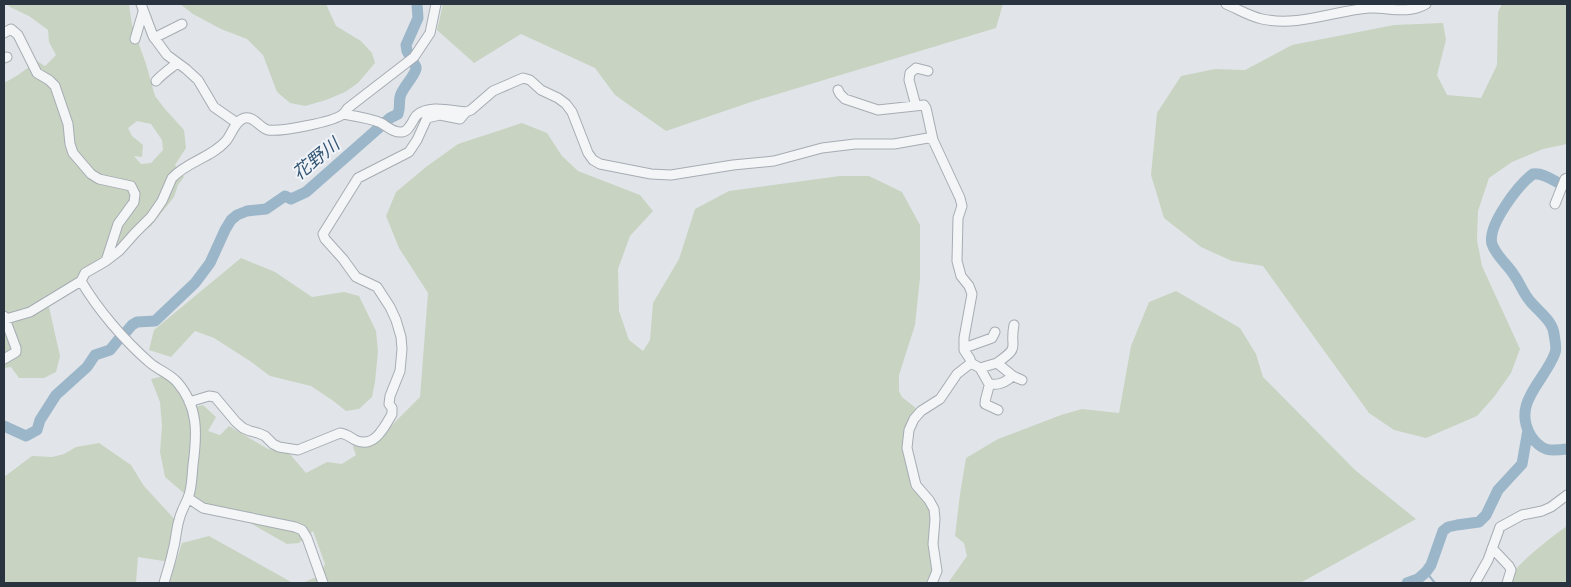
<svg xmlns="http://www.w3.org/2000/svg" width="1571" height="587" font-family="Barlow,'Noto Sans JP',sans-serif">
<rect width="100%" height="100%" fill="#e1e5e9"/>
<path fill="#c8d3c2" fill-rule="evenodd" d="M7 4H129L132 25 146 64 155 96 165 109 184 130 186 148 175 165 184 177 178 185 174 197 151 226 47 298 60 356 56 372 44 378H19L11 367 4 368V83L18 75 37 61 45 66 56 55 49 42 48 30 29 16 10 7ZM137 121 151 124 162 140 163 150 151 163 141 164 134 156 142 157 143 145 132 136 128 128Z
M180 4H326L336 26 361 41 372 53 375 63 358 83 345 92 326 100 305 106 290 103 277 92 263 55 247 39 221 29 193 14Z
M443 4H1003L996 28 751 102 666 131 615 95 595 68 521 34 474 63 437 30Z
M1502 4H1567V144L1543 149 1512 162 1489 178 1478 211 1477 240 1482 266 1520 349 1511 373 1494 397 1477 416 1426 438 1394 430 1369 413 1263 266 1232 261 1201 247 1164 218 1151 175 1157 113 1181 76 1215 69 1245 70 1292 45 1394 25 1443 23 1446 40 1437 75 1447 95 1481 98 1497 65 1498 12Z
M522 123 547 133 562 156 578 171 640 195 653 211 630 236 618 269 619 311 629 340 643 351 650 340 653 303 679 259 695 209 729 191 840 176H869L902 192 920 225V278L915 325 899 375V391L902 397 917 409 909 423 905 438 926 501 932 513 933 571 928 583H302L319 576 325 564 313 531 299 543 287 544 238 516 192 500 165 477 160 452 162 426 160 402 151 379 168 375 195 407 203 405 216 417 208 431 220 435 229 426 268 449 289 453 306 473 327 462 342 464 356 455 353 447 356 442 379 438 420 397 428 293 399 248 386 216 396 192 426 167 458 144Z
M241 258 275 272 312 297 344 292 359 296 376 331 378 351 375 382 372 397 359 409 346 411 332 400 311 386 270 376 250 361 214 338 195 331 171 357 149 350 154 330Z
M1176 291 1240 328 1256 354 1263 377 1355 470 1416 519 1300 583H948L967 556 964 543 955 536 960 494 966 458 998 439 1061 415 1082 409 1119 413 1131 346 1149 302Z
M99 443 131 465 144 486 178 523 170 562 138 557 136 583H4V477L32 456 52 457 64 454 76 447Z
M1567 526V583H1512L1510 575C1527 556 1546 541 1567 526Z
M209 536 293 583H169L182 543Z"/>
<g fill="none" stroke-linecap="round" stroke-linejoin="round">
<path stroke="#9cb6c9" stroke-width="2" d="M1426 572 1435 583"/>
<path stroke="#9cb6c9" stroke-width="11" d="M1567 187C1556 183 1544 172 1533 174 1518 185 1487 226 1492 244 1496 256 1508 265 1514 275 1520 283 1523 293 1530 301 1538 311 1553 321 1554 334 1555 340 1557 348 1555 353 1545 381 1511 403 1531 436 1542 452 1550 451 1567 449
M126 332 132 325 137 322 155 321 195 283 210 263 225 230 231 220 237 215 247 211 266 209 285 196 291 199 306 192 314 185 390 118 398 114C401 106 398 100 401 94 405 85 413 78 416 69V67L407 51 406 45 418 18 417 4
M4 426 26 436 37 430 40 420 56 395 87 367 95 355 110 350 119 339
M1407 583 1418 579 1426 572 1431 565 1443 531 1448 527 1457 525 1479 522 1486 515 1498 490 1522 464 1528 430"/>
<defs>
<path id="minor" d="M141 4 153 36 167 55 186 69 198 80 214 107 237 123
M1226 4C1238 9 1249 16 1262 19 1298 27 1333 11 1369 8 1389 7 1407 15 1426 4
M4 33 11 29 18 35 37 73 49 80 55 86 68 124 70 144 73 153 91 174 99 179 131 186 135 194 134 202 118 224 106 261
M154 38 182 24
M135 39 143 12
M4 58 7 57
M156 81C162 74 170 69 177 63
M838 90 840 94 845 99 878 110 924 105 926 108 933 140 960 198 962 206 958 218 957 261 961 276 969 286 972 294 964 338V350L970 359 971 363 957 374 940 399 921 411 914 419 909 430 907 448 916 485 929 500 934 509 935 519 933 544 937 571 932 583
M916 106 909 80 910 73 916 68 928 71
M343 114C355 116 370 118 381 123 388 127 394 133 402 132 410 131 412 120 417 115 429 104 452 111 466 112
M1555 204 1565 179 1567 178
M6 319 30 312 81 281
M964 348 992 338 995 332
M4 359 16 352V348L4 316
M971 363 980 368 997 363 1013 376 1022 380
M997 363C1022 345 1009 350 1014 325
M980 368 989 384C997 385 1002 384 1009 379
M989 384C989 391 985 396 985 404L998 410
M189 402 209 396 215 397 236 422 243 428 250 431 258 433 265 436 273 444 279 447 298 450 340 433C347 434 350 437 355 440 374 449 384 428 392 414V408L389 404 390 396 400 371 402 349 401 337 396 320 390 307 377 287 356 277 343 259 325 239 323 234 358 178 409 152 417 140 427 118 440 115 460 119 466 112 471 110 493 91 523 78 530 80 541 90 558 98 566 104 572 112 588 153 593 160 600 164 651 174 671 175 733 165 774 161 822 148 855 144H894L928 138 933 140
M188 498 203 508 295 527 302 530 307 538 323 583
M1492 548 1509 566 1511 570 1507 583
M164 583C167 572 171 561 173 550 176 540 176 530 179 520 181 511 186 504 189 495 192 486 192 475 193 465 197 435 199 407 177 382 169 373 158 370 149 362 124 340 98 310 81 281L85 273 106 261 119 251 135 233 151 217 162 201 172 178C188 161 211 158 226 141 232 134 235 120 245 118 254 116 260 128 268 130 280 132 334 122 343 114 345 113 346 110 348 108L414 57 430 33 436 4
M1475 583 1488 560 1500 527 1522 515 1542 511 1551 507 1567 495"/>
</defs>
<use href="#minor" stroke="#a6acb3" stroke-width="11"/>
<use href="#minor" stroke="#f3f5f7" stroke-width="9"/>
</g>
<g text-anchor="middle" stroke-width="4" stroke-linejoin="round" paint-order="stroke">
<g font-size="18" font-style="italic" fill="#345674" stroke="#f0f3f7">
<text transform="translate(316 159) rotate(-39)" y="6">花野川</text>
</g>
</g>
<rect width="1571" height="587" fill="none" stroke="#293440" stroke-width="10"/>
</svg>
